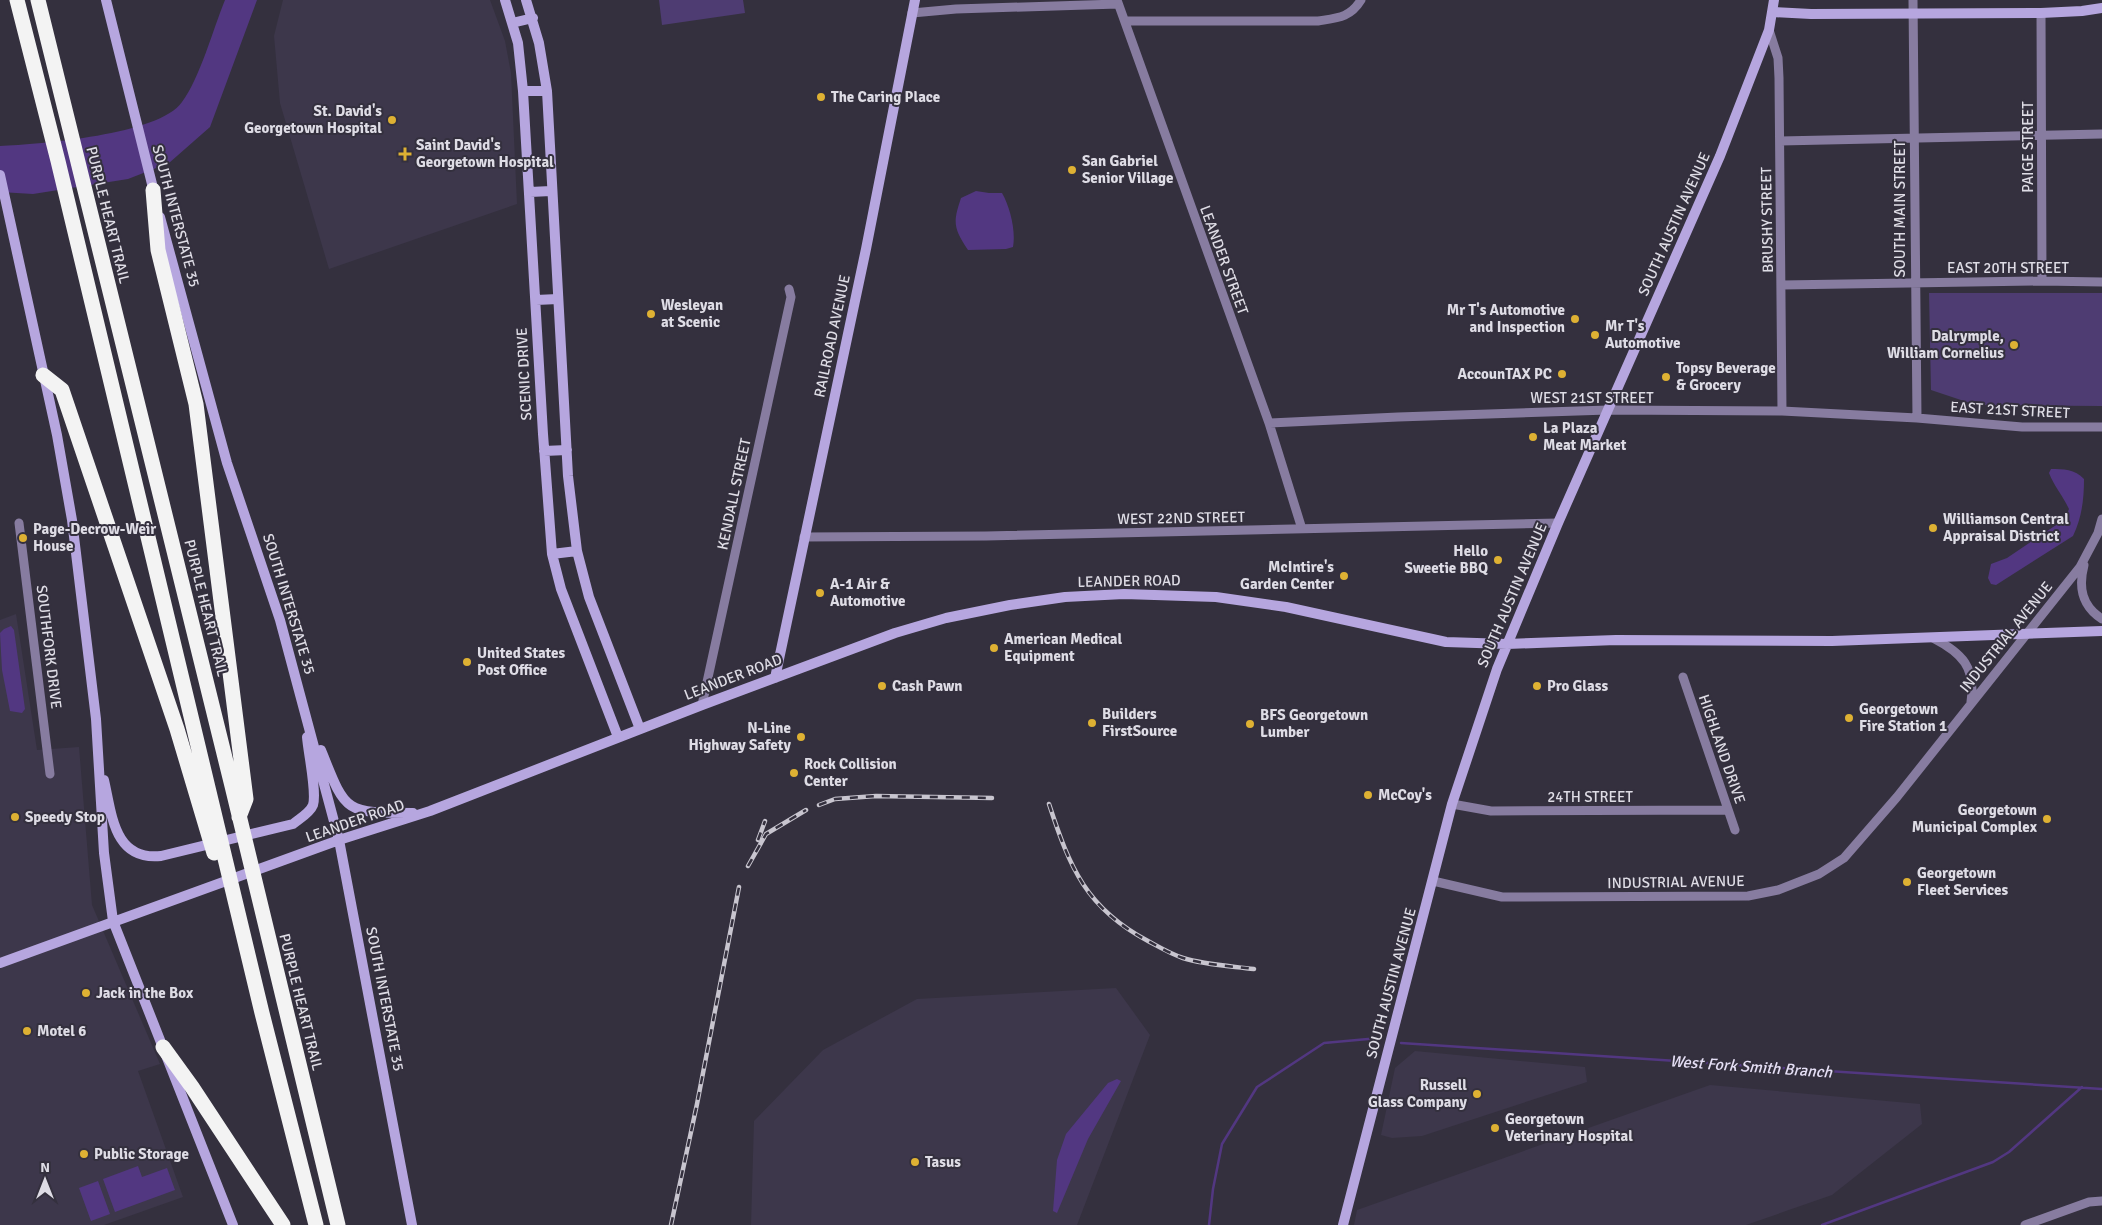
<svg xmlns="http://www.w3.org/2000/svg" width="2102" height="1225" font-family="Signika,sans-serif">
<rect width="100%" height="100%" fill="#34303e"/>
<path fill="#3d374b" d="M283 0H490L505 41 511 73 517 204 329 269 280 103 274 36Z
M16 614 37 750 79 747 92 905 160 1064 138 1071 183 1197 104 1225H0V620Z
M1116 988 1150 1035 1077 1225H751L754 1121 823 1050 917 999Z
M1415 1051 1585 1067 1587 1082 1422 1136 1392 1138 1381 1135 1395 1068Z
M1710 1085 1920 1104 1922 1124 1832 1195 1746 1225H1354L1357 1210Z"/>
<path fill="#4e3c72" d="M659 0H743L745 13 662 25Z
M1929 293H2102V406L1976 405 1931 390Z"/>
<path fill="#523781" d="M225 0H257L210 127 169 163 128 179 33 194 0 192V146C40 144 159 135 182 102 200 78 213 29 225 0Z
M976 191 989 193H1002C1010 207 1016 231 1013 247L1006 249 968 250C953 228 953 222 961 198Z
M2051 469C2063 469 2075 469 2084 479 2084 499 2082 517 2073 536L1996 585 1991 584 1988 578 1991 564 2007 558 2065 519 2069 509C2063 496 2054 486 2049 473Z
M11 626 14 630 25 709 22 713 10 711 2 670 0 633 4 629Z
M1117 1079 1121 1081 1088 1139 1057 1213 1053 1211 1057 1160 1066 1134 1108 1083Z
M138 1166 142 1177 167 1168 175 1190 115 1212 103 1179Z
M98 1181 110 1214 91 1221 79 1188Z"/>
<g fill="none" stroke-linecap="round" stroke-linejoin="round">
<path stroke="#523781" stroke-width="2.5" d="M1401 1043 2102 1089
M1209 1225 1213 1189 1222 1144 1257 1087 1324 1043 1379 1038
M1822 1225 1993 1162 2009 1152 2082 1087"/>
<path stroke="#877ca0" stroke-width="9" d="M1117 0 1269 423 1302 529
M1913 0 1917 418
M912 13 956 9 1118 4
M2041 13 2042 281
M1125 21H1318C1337 18 1350 18 1361 0
M1769 30 1778 58 1779 78 1782 411
M1780 141 2102 134
M1782 285 2042 281 2102 282
M1269 423 1398 417 1608 410 1782 411 1917 418 2022 427H2102
M19 523 50 774
M804 537 986 536 1558 523
M2084 565C2078 588 2082 606 2102 619
M1933 638C1962 653 1976 667 1971 702
M1683 677 1735 830
M702 705 791 297 789 289
M1452 804 1491 811 1728 810
M1433 881 1502 897 1748 896 1778 890 1819 874 1844 858 1897 797 2080 567 2098 533 2102 519
M2025 1225 2089 1202 2102 1201"/>
<path stroke="#b6a6df" stroke-width="10" d="M106 0 155 196
M505 0 518 43 523 91 543 434 552 554 561 589 618 737
M526 0 539 43 547 91 568 476 577 551 589 597 640 729
M1773 12 1811 14 2041 13 2082 11 2102 8
M512 23 533 18
M523 91H547
M0 175 57 435 72 520 96 719 104 853 113 921 233 1225
M530 192 551 191
M160 217 227 463 280 620 339 840 412 1225
M536 300 558 299
M544 451 567 450
M552 554 577 551
M775 678 866 249 915 0
M321 750C346 813 344 813 413 813
M104 780C112 815 114 861 161 856L293 824C299 819 310 813 313 805 317 792 308 752 307 737
M0 963 339 840 430 811 702 705 895 633 946 618 1010 605 1065 597 1124 594 1216 597 1286 607 1446 642 1507 644 1616 640 1832 641 2102 631
M1343 1225 1452 804 1497 669 1558 523 1720 156 1769 30 1774 0"/>
<path stroke="#f3f3f3" stroke-width="15" d="M17 0 58 161 262 1013 316 1225
M38 0 232 786 338 1225
M153 190 158 250 196 404 246 799 239 817
M43 375 62 390 177 729 214 853
M163 1047 192 1087 283 1225"/>
<defs>
<path id="rail" d="M1049 804C1070 868 1086 908 1148 941 1159 947 1171 954 1183 958 1205 965 1231 966 1254 969
M819 805 835 799 876 796 992 798
M758 840 765 821
M748 866 766 834 806 810
M671 1225 697 1104 739 887"/>
</defs>
<use href="#rail" stroke="#c8c5cf" stroke-width="4.5"/>
<use href="#rail" stroke="#34303e" stroke-width="2.5" stroke-dasharray="8" stroke-linecap="butt"/>
</g>
<g fill="#deb133" stroke="#34303e" stroke-width="2">
<circle cx="821" cy="97" r="5"/>
<circle cx="392" cy="120" r="5"/>
<path d="M402.5 146.5h5v5h5v5h-5v5h-5v-5h-5v-5h5z"/>
<circle cx="1072" cy="170" r="5"/>
<circle cx="651" cy="314" r="5"/>
<circle cx="1575" cy="319" r="5"/>
<circle cx="1595" cy="335" r="5"/>
<circle cx="2014" cy="345" r="5"/>
<circle cx="1562" cy="374" r="5"/>
<circle cx="1666" cy="377" r="5"/>
<circle cx="1533" cy="437" r="5"/>
<circle cx="1933" cy="528" r="5"/>
<circle cx="23" cy="538" r="5"/>
<circle cx="1498" cy="560" r="5"/>
<circle cx="1344" cy="576" r="5"/>
<circle cx="820" cy="593" r="5"/>
<circle cx="994" cy="648" r="5"/>
<circle cx="467" cy="662" r="5"/>
<circle cx="882" cy="686" r="5"/>
<circle cx="1537" cy="686" r="5"/>
<circle cx="1849" cy="718" r="5"/>
<circle cx="1092" cy="723" r="5"/>
<circle cx="1250" cy="724" r="5"/>
<circle cx="801" cy="737" r="5"/>
<circle cx="794" cy="773" r="5"/>
<circle cx="1368" cy="795" r="5"/>
<circle cx="15" cy="817" r="5"/>
<circle cx="2047" cy="819" r="5"/>
<circle cx="1907" cy="882" r="5"/>
<circle cx="86" cy="993" r="5"/>
<circle cx="27" cy="1031" r="5"/>
<circle cx="1477" cy="1094" r="5"/>
<circle cx="1495" cy="1128" r="5"/>
<circle cx="84" cy="1154" r="5"/>
<circle cx="915" cy="1162" r="5"/>
</g>
<g text-anchor="middle" stroke-width="4" stroke-linejoin="round" paint-order="stroke">
<g font-size="15" font-weight="bold" fill="#dedce5" stroke="#34303e" text-anchor="start">
<text x="831" y="102">The Caring Place</text>
<text x="382" y="116" text-anchor="end">St. David's<tspan x="382" dy="17">Georgetown Hospital</tspan></text>
<text x="416" y="150">Saint David's<tspan x="416" dy="17">Georgetown Hospital</tspan></text>
<text x="1082" y="166">San Gabriel<tspan x="1082" dy="17">Senior Village</tspan></text>
<text x="661" y="310">Wesleyan<tspan x="661" dy="17">at Scenic</tspan></text>
<text x="1565" y="315" text-anchor="end">Mr T's Automotive<tspan x="1565" dy="17">and Inspection</tspan></text>
<text x="1605" y="331">Mr T's<tspan x="1605" dy="17">Automotive</tspan></text>
<text x="2004" y="341" text-anchor="end">Dalrymple,<tspan x="2004" dy="17">William Cornelius</tspan></text>
<text x="1676" y="373">Topsy Beverage<tspan x="1676" dy="17">&amp; Grocery</tspan></text>
<text x="1552" y="379" text-anchor="end">AccounTAX PC</text>
<text x="1543" y="433">La Plaza<tspan x="1543" dy="17">Meat Market</tspan></text>
<text x="1943" y="524">Williamson Central<tspan x="1943" dy="17">Appraisal District</tspan></text>
<text x="33" y="534">Page-Decrow-Weir<tspan x="33" dy="17">House</tspan></text>
<text x="1488" y="556" text-anchor="end">Hello<tspan x="1488" dy="17">Sweetie BBQ</tspan></text>
<text x="1334" y="572" text-anchor="end">McIntire's<tspan x="1334" dy="17">Garden Center</tspan></text>
<text x="830" y="589">A-1 Air &amp;<tspan x="830" dy="17">Automotive</tspan></text>
<text x="1004" y="644">American Medical<tspan x="1004" dy="17">Equipment</tspan></text>
<text x="477" y="658">United States<tspan x="477" dy="17">Post Office</tspan></text>
<text x="892" y="691">Cash Pawn</text>
<text x="1547" y="691">Pro Glass</text>
<text x="1859" y="714">Georgetown<tspan x="1859" dy="17">Fire Station 1</tspan></text>
<text x="1102" y="719">Builders<tspan x="1102" dy="17">FirstSource</tspan></text>
<text x="1260" y="720">BFS Georgetown<tspan x="1260" dy="17">Lumber</tspan></text>
<text x="791" y="733" text-anchor="end">N-Line<tspan x="791" dy="17">Highway Safety</tspan></text>
<text x="804" y="769">Rock Collision<tspan x="804" dy="17">Center</tspan></text>
<text x="1378" y="800">McCoy's</text>
<text x="2037" y="815" text-anchor="end">Georgetown<tspan x="2037" dy="17">Municipal Complex</tspan></text>
<text x="25" y="822">Speedy Stop</text>
<text x="1917" y="878">Georgetown<tspan x="1917" dy="17">Fleet Services</tspan></text>
<text x="96" y="998">Jack in the Box</text>
<text x="37" y="1036">Motel 6</text>
<text x="1467" y="1090" text-anchor="end">Russell<tspan x="1467" dy="17">Glass Company</tspan></text>
<text x="1505" y="1124">Georgetown<tspan x="1505" dy="17">Veterinary Hospital</tspan></text>
<text x="94" y="1159">Public Storage</text>
<text x="925" y="1167">Tasus</text>
</g>
<g font-size="15" fill="#dedce5" stroke="#34303e">
<text transform="translate(2028 147) rotate(-90)" y="5">PAIGE STREET</text>
<text transform="translate(1900 209) rotate(-90)" y="5">SOUTH MAIN STREET</text>
<text transform="translate(108 215) rotate(76)" y="5">PURPLE HEART TRAIL</text>
<text transform="translate(176 216) rotate(75)" y="5">SOUTH INTERSTATE 35</text>
<text transform="translate(1767 220) rotate(-91)" y="5">BRUSHY STREET</text>
<text transform="translate(1674 224) rotate(-66)" y="5">SOUTH AUSTIN AVENUE</text>
<text transform="translate(1224 260) rotate(70)" y="5">LEANDER STREET</text>
<text x="2008" y="273">EAST 20TH STREET</text>
<text transform="translate(832 336) rotate(-78)" y="5">RAILROAD AVENUE</text>
<text transform="translate(524 374) rotate(-93)" y="5">SCENIC DRIVE</text>
<text x="1592" y="403">WEST 21ST STREET</text>
<text transform="translate(2010 410) rotate(3)" y="5">EAST 21ST STREET</text>
<text transform="translate(734 494) rotate(-78)" y="5">KENDALL STREET</text>
<text transform="translate(1181 518) rotate(-1)" y="5">WEST 22ND STREET</text>
<text transform="translate(1129 581) rotate(-1)" y="5">LEANDER ROAD</text>
<text transform="translate(1512 595) rotate(-67)" y="5">SOUTH AUSTIN AVENUE</text>
<text transform="translate(289 604) rotate(73)" y="5">SOUTH INTERSTATE 35</text>
<text transform="translate(206 608) rotate(76)" y="5">PURPLE HEART TRAIL</text>
<text transform="translate(2006 637) rotate(-51)" y="5">INDUSTRIAL AVENUE</text>
<text transform="translate(49 647) rotate(83)" y="5">SOUTHFORK DRIVE</text>
<text transform="translate(733 677) rotate(-21)" y="5">LEANDER ROAD</text>
<text transform="translate(1722 749) rotate(71)" y="5">HIGHLAND DRIVE</text>
<text x="1590" y="802">24TH STREET</text>
<text transform="translate(355 821) rotate(-19)" y="5">LEANDER ROAD</text>
<text transform="translate(1676 882) rotate(-1)" y="5">INDUSTRIAL AVENUE</text>
<text transform="translate(1391 983) rotate(-75)" y="5">SOUTH AUSTIN AVENUE</text>
<text transform="translate(385 999) rotate(79)" y="5">SOUTH INTERSTATE 35</text>
<text transform="translate(301 1002) rotate(76)" y="5">PURPLE HEART TRAIL</text>
</g>
<g font-size="16" font-style="italic" fill="#e5dff5" stroke="#34303e">
<text transform="translate(1751 1066) rotate(4)" y="6">West Fork Smith Branch</text>
</g>
</g>
<g transform="translate(45 1180)" stroke="#34303e" stroke-width="4" paint-order="stroke">
<path d="M0-4L9 19L0 12L-9 19Z" fill="#dedce5"/>
<text y="-8" font-size="14" font-weight="bold" text-anchor="middle" fill="#dedce5">N</text>
</g>
</svg>
